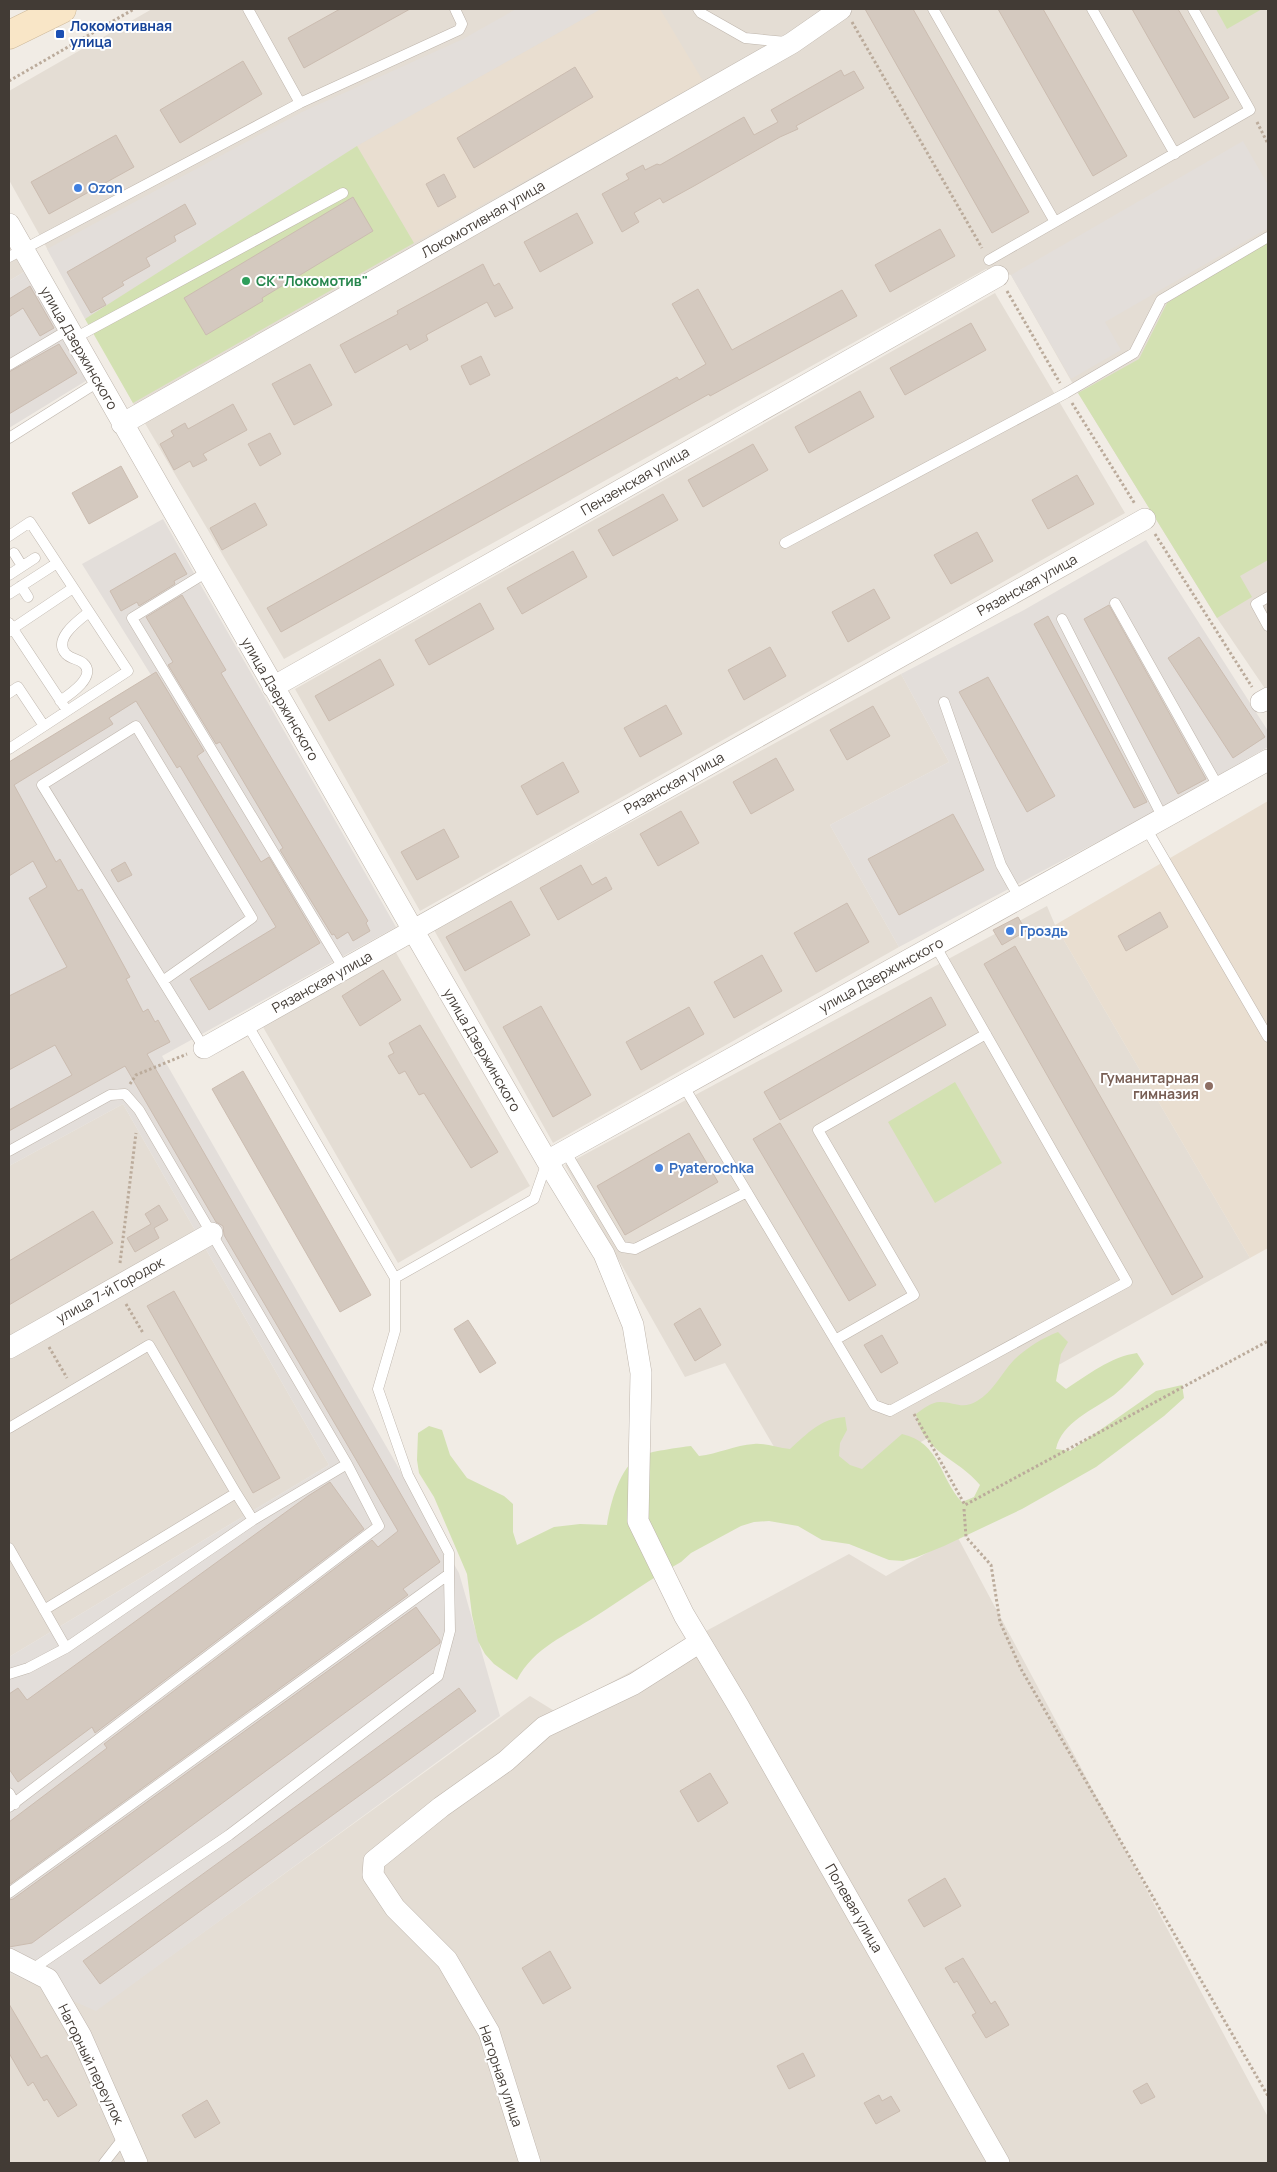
<svg xmlns="http://www.w3.org/2000/svg" width="1277" height="2172" font-family="Manrope,sans-serif">
<rect width="100%" height="100%" fill="#f1ece5"/>
<path fill="#e4ddd4" d="M152 9H1268V693L1217 618 1078 393 1011 275 986 269 284 659 133 403 9 180V91Z
M9 246 24 272 9 281Z
M995 293 1125 513 420 911 295 689Z
M901 674 949 762 830 825 899 947 553 1143 434 930Z
M1047 906 1055 925 1250 1258 808 1505 725 1363 685 1377 565 1165Z
M395 951 530 1186 398 1263 263 1027Z
M123 1104 329 1465 9 1657V1166Z
M957 1536 1268 2117V2163H9V1973L96 2010 530 1696 556 1712 849 1554 886 1576Z"/>
<path fill="#e3deda" d="M516 9H601L357 146 85 319 47 249 302 112 463 39Z
M1243 141 1268 185V228L1105 322 1121 350 1071 379 1011 275Z
M24 272 89 379 9 428V281Z
M163 519 396 927 162 1056 459 1573 500 1716 96 2011 9 1973V1657L329 1465 123 1104 9 1166V762L151 675 82 564Z
M1146 540 1268 731V747L1137 821 899 947 830 825 949 762 901 674 1024 610Z"/>
<path fill="#e9ded0" d="M601 9H660L703 81 414 243 357 146Z
M1268 801V1248L1250 1258 1055 925Z"/>
<path fill="#d3e1b2" d="M1216 9H1262L1227 29Z
M357 146 414 243 133 403 85 319Z
M1268 241V560L1240 576 1252 597 1217 618 1078 393 1139 359 1167 303Z
M955 1082 1002 1163 935 1203 888 1122Z
M1058 1332 1068 1342 1061 1354 1056 1381 1066 1389C1088 1375 1110 1357 1137 1353L1144 1364C1135 1375 1125 1386 1114 1395 1093 1410 1062 1422 1056 1449L1070 1451 1156 1391 1182 1385 1184 1398 1164 1416 1096 1467 1022 1509 944 1546 917 1557 903 1561 889 1560 849 1544 822 1540 798 1526 769 1521 754 1522 741 1526 691 1553 681 1562C652 1578 624 1598 596 1616 567 1635 534 1647 517 1680L494 1664 485 1654 478 1641 472 1615 467 1574 434 1497 419 1473 417 1460 418 1433 429 1426 442 1430 450 1455 467 1478 504 1496 513 1504V1532L517 1545 554 1527 580 1524 607 1525C610 1504 620 1466 640 1456 647 1452 681 1447 691 1446L699 1456C718 1454 735 1445 754 1444 766 1443 777 1448 790 1449 808 1433 820 1419 845 1417L847 1430 840 1443 839 1456 850 1465 862 1469 902 1434C941 1443 939 1478 962 1502L974 1497 980 1485C958 1458 922 1452 916 1414 923 1409 931 1402 940 1402 955 1402 963 1410 977 1401 993 1392 1001 1374 1013 1361 1025 1349 1042 1338 1058 1332Z"/>
<path fill="#d4c9bf" stroke="#cbbcb0" d="M340 9H410L304 68 288 38Z
M865 9H913L1029 212 992 233Z
M998 9H1043L1127 156 1093 176Z
M1132 9H1178L1229 98 1194 118Z
M243 61 262 94 180 143 160 110Z
M575 67 593 97 474 168 457 138Z
M841 70 844 76 854 71 864 88 796 126 798 129 780 137 694 186 663 203 660 198 634 213 639 222 622 232 602 194 629 179 626 174 643 165 645 170 657 164 660 165 744 117 754 135 778 122 771 110Z
M116 135 134 167 49 214 31 182Z
M444 174 456 197 438 207 426 184Z
M353 197 373 231 262 298 263 301 206 335 184 298Z
M185 204 196 224 174 236 176 241 146 258 150 266 122 282 124 285 102 298 106 305 91 313 67 272Z
M577 213 593 243 540 272 524 242Z
M940 229 955 256 890 292 875 265Z
M483 264 494 286 499 283 513 308 495 317 487 302 426 335 428 340 410 350 407 344 355 373 340 345 398 314 397 311Z
M30 286 54 328 40 336 23 308 9 317V299Z
M698 289 732 350 842 290 857 316 710 396 709 394 281 632 267 608 677 377 679 380 706 364 672 304Z
M971 323 986 350 905 395 890 368Z
M59 344 77 373 9 414V372Z
M481 356 490 375 470 385 461 366Z
M310 364 332 405 294 425 272 384Z
M860 391 874 417 809 453 795 427Z
M233 404 247 430 203 454 207 460 193 467 190 461 174 470 160 444 174 436 171 431 185 423 188 429Z
M270 433 281 454 260 466 248 444Z
M753 444 768 470 703 507 688 480Z
M121 466 138 497 89 524 72 493Z
M1077 475 1094 504 1048 529 1032 500Z
M663 494 678 520 613 556 598 530Z
M255 503 267 525 222 550 210 528Z
M977 532 993 561 951 584 934 555Z
M573 551 587 577 522 614 507 588Z
M175 553 187 574 174 581 175 584 139 606 137 602 121 611 110 591Z
M874 589 890 618 848 642 832 612Z
M182 595 226 670 221 673 368 921 366 923 370 931 353 941 348 932 337 939 334 934 332 935 280 850 283 848 220 742 216 744 168 665 173 662 146 617Z
M480 603 494 629 429 665 415 640Z
M1109 605 1206 779 1178 794 1084 619Z
M1048 616 1147 802 1134 808 1034 624Z
M1199 637 1265 737 1233 758 1168 658Z
M770 647 786 676 744 700 728 670Z
M380 659 394 685 329 721 315 696Z
M156 672 204 751 197 756 261 862 269 857 320 943 209 1010 190 979 276 927 180 766 177 768 136 701 109 718 113 724 14 785 56 862 60 859 78 891 82 889 130 977 126 979 143 1012 148 1009 155 1022 158 1020 170 1042 147 1054 440 1562 403 1589 408 1595 9 1885V1822L107 1748 104 1744 372 1540 378 1547 398 1531 224 1235 223 1226 216 1222 125 1066 9 1131V1110L72 1075 55 1045 9 1070V996L67 967 29 898 47 887 33 861 9 876V762Z
M988 677 1055 796 1027 812 959 692Z
M666 705 682 734 640 757 624 728Z
M873 706 890 736 847 760 830 730Z
M776 758 794 790 751 814 733 782Z
M563 762 579 792 537 815 521 786Z
M681 811 699 843 658 866 640 834Z
M953 814 984 870 899 915 868 859Z
M444 829 459 857 417 880 401 852Z
M125 862 132 875 118 882 111 870Z
M581 865 592 885 606 877 612 889 558 920 540 888Z
M511 901 530 935 465 971 446 937Z
M847 903 869 942 816 972 794 933Z
M1160 912 1168 927 1126 951 1118 936Z
M1018 917 1026 931 1002 945 993 930Z
M1015 946 1203 1277 1172 1295 984 964Z
M762 955 782 991 734 1018 714 982Z
M383 970 401 1000 360 1026 342 996Z
M931 997 946 1025 780 1120 764 1092Z
M541 1006 591 1095 553 1117 503 1027Z
M689 1007 704 1034 641 1070 626 1042Z
M420 1025 498 1152 471 1168 424 1093 419 1095 405 1071 399 1074 388 1056 394 1053 389 1043Z
M243 1071 371 1295 340 1312 212 1089Z
M780 1123 876 1285 849 1301 753 1139Z
M689 1133 718 1182 625 1235 597 1186Z
M159 1205 168 1220 154 1228 159 1238 135 1252 127 1238 151 1224 145 1214Z
M93 1211 113 1243 9 1305V1261Z
M174 1291 280 1478 253 1493 147 1306Z
M700 1308 721 1345 695 1361 674 1324Z
M468 1320 496 1363 480 1373 454 1329Z
M882 1335 898 1363 881 1373 864 1345Z
M330 1482 364 1529 95 1733 92 1727 18 1782 9 1769V1694L18 1688 27 1700 308 1496Z
M416 1607 440 1640V1643L32 1943 9 1947V1900L13 1899Z
M459 1688 476 1711 100 1984 83 1961Z
M710 1773 728 1803 698 1822 680 1791Z
M945 1878 961 1906 924 1927 908 1900Z
M550 1951 571 1988 543 2004 522 1968Z
M963 1958 991 2004 995 2001 1009 2025 986 2038 972 2015 976 2013 957 1981 954 1983 945 1968Z
M9 2004 41 2058 47 2055 77 2105 58 2117 47 2099 44 2101 33 2082 28 2086 9 2053Z
M803 2053 815 2076 789 2089 777 2066Z
M1147 2083 1155 2097 1141 2104 1133 2091Z
M879 2095 882 2101 891 2096 900 2111 876 2124 864 2103Z
M207 2100 220 2123 195 2138 182 2115Z"/>
<g fill="none" stroke-linecap="round" stroke-linejoin="round">
<defs>
<path id="lane" d="M248 9 300 103 459 30 462 24 455 9
M698 9 701 13 745 38 786 42
M933 9 1055 222
M1092 9 1175 154
M9 257 300 103
M989 260 1250 110 1193 9
M73 339 343 193
M9 365 68 330
M9 438 98 382
M9 536 30 522 128 671 9 749
M785 543 1066 393 1134 353 1161 300 1268 237
M14 553 22 566
M207 572 132 618 344 969
M9 575 35 558
M21 586 28 597
M9 594 57 563
M1268 597 1256 604 1268 626
M1115 603 1219 788
M1062 619 1163 818
M9 623 64 706
M9 631 73 588
M9 693 18 687 44 726
M60 701C69 695 98 676 83 663 78 659 71 659 66 654 52 639 79 620 89 612
M944 702 1001 865 1020 899
M1146 828 1268 1037
M164 980 252 918 136 726 42 785 204 1048
M247 1024 395 1278
M683 1085 874 1405 890 1411 1127 1282 935 945
M9 1151 110 1095 125 1094 139 1110 347 1464 253 1520 236 1493
M565 1151 622 1247 635 1249 747 1192
M835 1340 914 1295 818 1130 986 1034
M9 1428 149 1345 236 1493 44 1610
M9 1548 66 1648 28 1668 9 1674
M66 1648 253 1520
M9 1793 15 1804
M9 1807 379 1526 347 1464
M9 1893 449 1574V1553L408 1475 378 1389 395 1331V1278L534 1199 547 1162
M31 1970 229 1835 438 1676 450 1631 449 1574
M104 2163 125 2136"/>
<path id="street" d="M9 224 413 930 547 1161 1268 760
M122 424 792 43 841 9
M273 687 998 276
M1261 702 1268 698
M204 1048 1145 519
M547 1161 604 1254 633 1325 641 1373 638 1521 684 1615 739 1707 999 2163
M9 1348 212 1233
M9 1959 48 1979 81 2036 137 2163
M530 2163 489 2032 447 1960 395 1908 373 1875 374 1861 441 1807 506 1761 544 1727 634 1684 700 1642"/>
<path id="secondary" d="M9 35 62 9"/>
</defs>
<use href="#lane" stroke="#beb5ac" stroke-width="11"/>
<use href="#street" stroke="#beb5ac" stroke-width="22"/>
<use href="#secondary" stroke="#cfba9b" stroke-width="29"/>
<path stroke="#bbab9b" stroke-width="3" stroke-dasharray="2.5 2.5" stroke-linecap="butt" d="M852 22 982 248
M9 81 134 9
M1257 122 1268 144
M1007 291 1060 383
M1072 403 1135 504
M1155 534 1252 687
M130 1084 136 1075 187 1054
M120 1263 136 1133
M126 1304 143 1333
M49 1347 67 1378
M914 1414 965 1505 1268 1341
M964 1509 966 1537 991 1565 1000 1622 1021 1669 1268 2096"/>
<use href="#lane" stroke="#fff" stroke-width="10"/>
<use href="#street" stroke="#fff" stroke-width="21"/>
<use href="#secondary" stroke="#f9e6c7" stroke-width="28"/>
</g>
<rect fill="#1a4fb4" stroke="#fff" stroke-width="2" x="55" y="29" width="10" height="10" rx="2.5"/>
<g fill="#3f7fe0" stroke="#fff" stroke-width="2">
<circle cx="78" cy="188" r="5"/>
<circle cx="1010" cy="931" r="5"/>
<circle cx="659" cy="1168" r="5"/>
</g>
<circle fill="#2e9e5b" stroke="#fff" stroke-width="2" cx="246" cy="281" r="5"/>
<circle fill="#8d6e63" stroke="#fff" stroke-width="2" cx="1209" cy="1086" r="5"/>
<g text-anchor="middle" stroke-width="4" stroke-linejoin="round" paint-order="stroke">
<g font-size="14" font-weight="bold" fill="#164399" stroke="#fff" text-anchor="start">
<text x="70" y="31">Локомотивная<tspan x="70" dy="16">улица</tspan></text>
</g>
<g font-size="14" font-weight="bold" fill="#366cbe" stroke="#fff" text-anchor="start">
<text x="88" y="193">Ozon</text>
<text x="1020" y="936">Гроздь</text>
<text x="669" y="1173">Pyaterochka</text>
</g>
<g font-size="14" fill="#423b35" stroke="#fff">
<text transform="translate(483 219) rotate(-30)" y="5">Локомотивная улица</text>
<text transform="translate(79 348) rotate(60)" y="5">улица Дзержинского</text>
<text transform="translate(635 481) rotate(-30)" y="5">Пензенская улица</text>
<text transform="translate(1027 585) rotate(-29)" y="5">Рязанская улица</text>
<text transform="translate(280 699) rotate(60)" y="5">улица Дзержинского</text>
<text transform="translate(674 783) rotate(-29)" y="5">Рязанская улица</text>
<text transform="translate(881 975) rotate(-29)" y="5">улица Дзержинского</text>
<text transform="translate(322 982) rotate(-29)" y="5">Рязанская улица</text>
<text transform="translate(482 1050) rotate(60)" y="5">улица Дзержинского</text>
<text transform="translate(110 1290) rotate(-29)" y="5">улица 7-й Городок</text>
<text transform="translate(854 1908) rotate(60)" y="5">Полевая улица</text>
<text transform="translate(91 2064) rotate(64)" y="5">Нагорный переулок</text>
<text transform="translate(501 2076) rotate(71)" y="5">Нагорная улица</text>
</g>
<g font-size="14" font-weight="bold" fill="#27864d" stroke="#fff" text-anchor="start">
<text x="256" y="286">СК "Локомотив"</text>
</g>
<g font-size="14" font-weight="bold" fill="#785e54" stroke="#fff" text-anchor="end">
<text x="1199" y="1083">Гуманитарная<tspan x="1199" dy="16">гимназия</tspan></text>
</g>
</g>
<rect width="1277" height="2172" fill="none" stroke="#423b35" stroke-width="20"/>
</svg>
